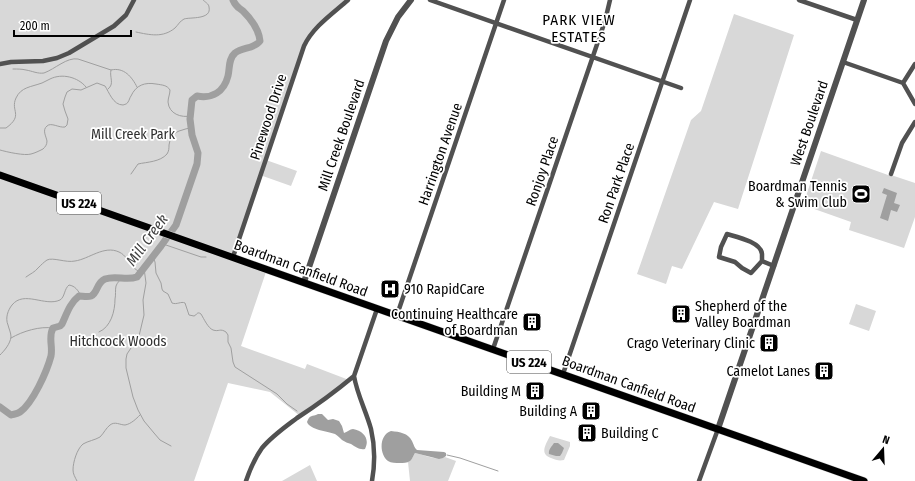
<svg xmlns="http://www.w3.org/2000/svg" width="915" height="481" font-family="'Fira Sans Condensed',sans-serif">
<rect width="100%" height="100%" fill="#fff"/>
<path fill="#d8d8d8" d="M0 0H348L307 40 266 160 297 171 291 186 260 175 233 257 267 269 241 346 305 369 307 364 349 380 300 416 270 392 228 383 194 481H0Z
M734 14 794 35 738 209 714 202 682 269 672 266 666 284 637 274 691 120 701 111Z
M821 151 888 175H891L915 183V217L904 248 849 230 851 222 803 205Z
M856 304 876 311 869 331 849 324Z
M550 436 570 442V446L564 460C559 461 556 460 551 458 539 454 546 444 550 436Z
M415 453C425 455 436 461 445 457L456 461 448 481H410L408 462 411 460Z
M310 465 317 481H282Z"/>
<path fill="#9f9f9f" d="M884 188 897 193 894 203 900 205 897 212 891 210 888 221 880 218 887 195 882 193Z
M318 414H322L328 420 333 419 339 421 342 426 344 433C347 432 350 429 353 429 364 431 370 439 365 449 359 450 356 447 351 444 348 443 345 442 342 440 340 438 338 436 335 434 327 431 310 430 307 422 310 414 312 417 318 414Z
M391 431C400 432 408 433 412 441 414 445 414 447 417 450L444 452 446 453V456L443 458 439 459 415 453C413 456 412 460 410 461 407 463 403 463 400 463 396 463 391 463 388 461 379 454 379 435 391 431Z
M554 443H558L564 448 562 453 560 456H556L549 454C548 450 552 446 554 443Z"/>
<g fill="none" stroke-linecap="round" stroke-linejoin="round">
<path stroke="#9f9f9f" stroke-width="1" d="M136 32C150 35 163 38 175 28 178 25 180 21 184 19 190 17 212 20 209 7 209 4 205 2 203 0
M13 69C18 69 22 69 26 70 32 71 38 74 44 73 55 69 67 57 78 59L111 70C124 67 132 77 137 87
M108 89C115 84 109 77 111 70
M0 128H6C24 115 10 111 16 98 21 87 31 87 42 83 45 82 47 80 50 79 62 73 78 77 86 87
M0 150C7 152 25 156 31 154 35 153 39 151 43 149 45 147 47 145 47 141 46 136 42 130 47 126 51 122 59 128 65 127L67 125 68 119 65 111 63 104 65 97 67 92 72 89 81 90 97 83 105 86C109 92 113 105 123 105 126 104 127 104 128 102 129 101 130 97 131 96 136 85 145 82 156 84 162 85 167 85 170 90 170 94 168 98 168 102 169 114 181 118 191 116
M131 174 138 164C147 162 160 162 167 154 169 151 169 148 169 145 171 136 171 135 179 131 183 130 187 128 191 128
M163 244 201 257H206
M153 257 155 262 156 273 161 283 162 289 163 291 168 294 172 303C177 305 181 301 185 303L189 315 194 316C197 315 197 311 201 314 204 319 208 328 213 330 219 332 220 328 226 332L228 335V342L231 348 233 362 235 367 277 394 287 404 297 411
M144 268 146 283 143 300 144 315 139 336 127 354 126 359V368L133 397 138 410 144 421 154 433 160 440 171 446
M26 277C30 274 35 272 38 268 41 265 44 262 47 260 53 257 66 263 75 261 89 259 104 245 119 252 126 255 128 262 133 267 135 269 138 271 141 273
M99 332C111 327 115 311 115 299 116 295 115 290 116 286 117 283 120 280 122 278
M11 338C23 331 40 326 53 328
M0 355C5 350 10 344 11 337 11 333 9 329 8 325 5 318 8 310 12 305 24 290 45 307 60 300 65 297 64 289 69 285 75 286 78 290 81 296
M0 406 1 407
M447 455 460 458 498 471
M77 481C75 477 73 474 73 470 73 462 77 449 83 444 88 441 95 440 100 437 104 433 106 428 110 425 115 421 120 425 125 425 131 424 136 419 140 415"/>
<path stroke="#9f9f9f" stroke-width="7" d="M0 407 11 415C14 414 17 414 20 412 33 403 47 371 51 356 53 346 48 337 53 328L60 326 62 324C67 313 70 303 79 296 82 296 88 297 91 296 98 293 96 283 105 279 116 275 126 281 137 277L161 246 176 225 197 164 198 153 192 135 190 119 192 100 197 96C212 99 224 92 228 76 230 68 228 59 235 53 243 47 254 49 260 41 259 30 251 19 243 11 238 7 236 7 233 0"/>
<defs>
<path id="primary" d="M0 175 864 481"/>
</defs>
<use href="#primary" stroke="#dbdbdb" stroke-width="8"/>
<path stroke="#515151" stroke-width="4.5" d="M430 0 681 88
M799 0 857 20
M843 62 903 83
M0 64 11 62 43 61 57 58 69 53 114 26 126 15 134 0
M903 83 915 104
M903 83 915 64
M891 174 902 143 915 122
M233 257 304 46C313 27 332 14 348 0
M762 261C762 259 762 257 762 254 761 242 737 237 727 234L721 247 719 257 735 262 742 268 751 273 762 261 774 266
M397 315 504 0
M493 349 605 21 610 0
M563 374 690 0
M354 376C357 394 366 411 371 429 375 446 375 464 372 481
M354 376 377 309
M246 481C250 469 255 458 262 448 272 436 285 427 297 418 317 405 336 391 354 376
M699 481 718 429"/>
<path stroke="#515151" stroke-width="6" d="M304 282 386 41 398 17 411 0
M718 429 864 0"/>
<use href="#primary" stroke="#000" stroke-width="7"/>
</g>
<defs>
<symbol id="stadium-square" viewBox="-11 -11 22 22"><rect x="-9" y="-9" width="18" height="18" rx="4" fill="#000" stroke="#fff"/><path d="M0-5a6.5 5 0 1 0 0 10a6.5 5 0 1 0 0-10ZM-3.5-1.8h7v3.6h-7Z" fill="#fff"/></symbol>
<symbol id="hospital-square" viewBox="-11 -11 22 22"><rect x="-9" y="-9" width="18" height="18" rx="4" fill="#000" stroke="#fff"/><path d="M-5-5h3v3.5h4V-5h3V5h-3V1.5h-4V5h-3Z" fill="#fff"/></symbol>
<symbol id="building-square" viewBox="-11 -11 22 22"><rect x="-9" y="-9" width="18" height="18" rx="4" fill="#000" stroke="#fff"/><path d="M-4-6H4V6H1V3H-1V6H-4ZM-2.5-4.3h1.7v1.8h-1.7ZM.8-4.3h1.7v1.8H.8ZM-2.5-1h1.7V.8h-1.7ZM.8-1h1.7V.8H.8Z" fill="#fff"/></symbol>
</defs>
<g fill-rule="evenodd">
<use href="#stadium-square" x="850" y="183" width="22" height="22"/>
<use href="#hospital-square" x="379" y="278" width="22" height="22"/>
<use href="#building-square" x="670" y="303" width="22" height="22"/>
<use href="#building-square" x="521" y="311" width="22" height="22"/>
<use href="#building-square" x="758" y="332" width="22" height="22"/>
<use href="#building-square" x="813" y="360" width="22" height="22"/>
<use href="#building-square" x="524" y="380" width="22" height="22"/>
<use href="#building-square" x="580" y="400" width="22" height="22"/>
<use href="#building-square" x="576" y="422" width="22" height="22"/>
</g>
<g text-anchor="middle" stroke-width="3.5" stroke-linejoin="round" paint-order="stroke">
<g fill="#fff" stroke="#4c4c4c" stroke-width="1">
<rect x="57" y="192" width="44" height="22" rx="3"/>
<rect x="507" y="351" width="44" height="22" rx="3"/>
</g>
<g font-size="13" font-weight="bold" fill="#000">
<text x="79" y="208">US 224</text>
<text x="529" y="367">US 224</text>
</g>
<g font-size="14" fill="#000" stroke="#fff">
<text transform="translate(268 117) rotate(-72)" y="5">Pinewood Drive</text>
<text transform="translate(809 123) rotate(-71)" y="5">West Boulevard</text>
<text transform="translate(341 135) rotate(-71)" y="5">Mill Creek Boulevard</text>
<text transform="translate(440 154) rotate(-71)" y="5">Harrington Avenue</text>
<text transform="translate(542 171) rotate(-71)" y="5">Ronjoy Place</text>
<text transform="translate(616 183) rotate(-71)" y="5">Ron Park Place</text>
<text transform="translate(301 268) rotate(20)" y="5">Boardman Canfield Road</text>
<text transform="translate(629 384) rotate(20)" y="5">Boardman Canfield Road</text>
</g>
<g font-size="14" fill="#2f2f2f" stroke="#fff">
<text x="133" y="139">Mill Creek Park</text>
<text x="118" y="346">Hitchcock Woods</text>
</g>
<g font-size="14" fill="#000" stroke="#fff" text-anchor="end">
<text x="847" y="191">Boardman Tennis<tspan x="847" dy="16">&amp; Swim Club</tspan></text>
<text x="404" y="294" text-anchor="start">910 RapidCare</text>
<text x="695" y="311" text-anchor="start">Shepherd of the<tspan x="695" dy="16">Valley Boardman</tspan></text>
<text x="518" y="319">Continuing Healthcare<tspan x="518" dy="16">of Boardman</tspan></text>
<text x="755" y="348">Crago Veterinary Clinic</text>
<text x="810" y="376">Camelot Lanes</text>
<text x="521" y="396">Building M</text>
<text x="577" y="416">Building A</text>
<text x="601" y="438" text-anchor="start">Building C</text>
</g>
<g font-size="15" letter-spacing="1" fill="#000" stroke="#fff">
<text x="579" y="25">PARK VIEW<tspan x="579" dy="17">ESTATES</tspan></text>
</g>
<g font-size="15" font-style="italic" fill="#404040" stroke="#fff">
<text transform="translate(147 240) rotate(-54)" y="5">Mill Creek</text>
</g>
</g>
<g transform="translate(883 449) rotate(19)" stroke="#ffffff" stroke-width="3" paint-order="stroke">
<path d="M0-3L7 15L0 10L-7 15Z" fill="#000000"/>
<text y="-6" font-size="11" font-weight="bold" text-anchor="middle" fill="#000000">N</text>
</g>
<path d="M14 30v6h117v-6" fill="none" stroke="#000000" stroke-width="2"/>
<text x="20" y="30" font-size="12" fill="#000000" stroke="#ffffff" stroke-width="3" paint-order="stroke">200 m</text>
</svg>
